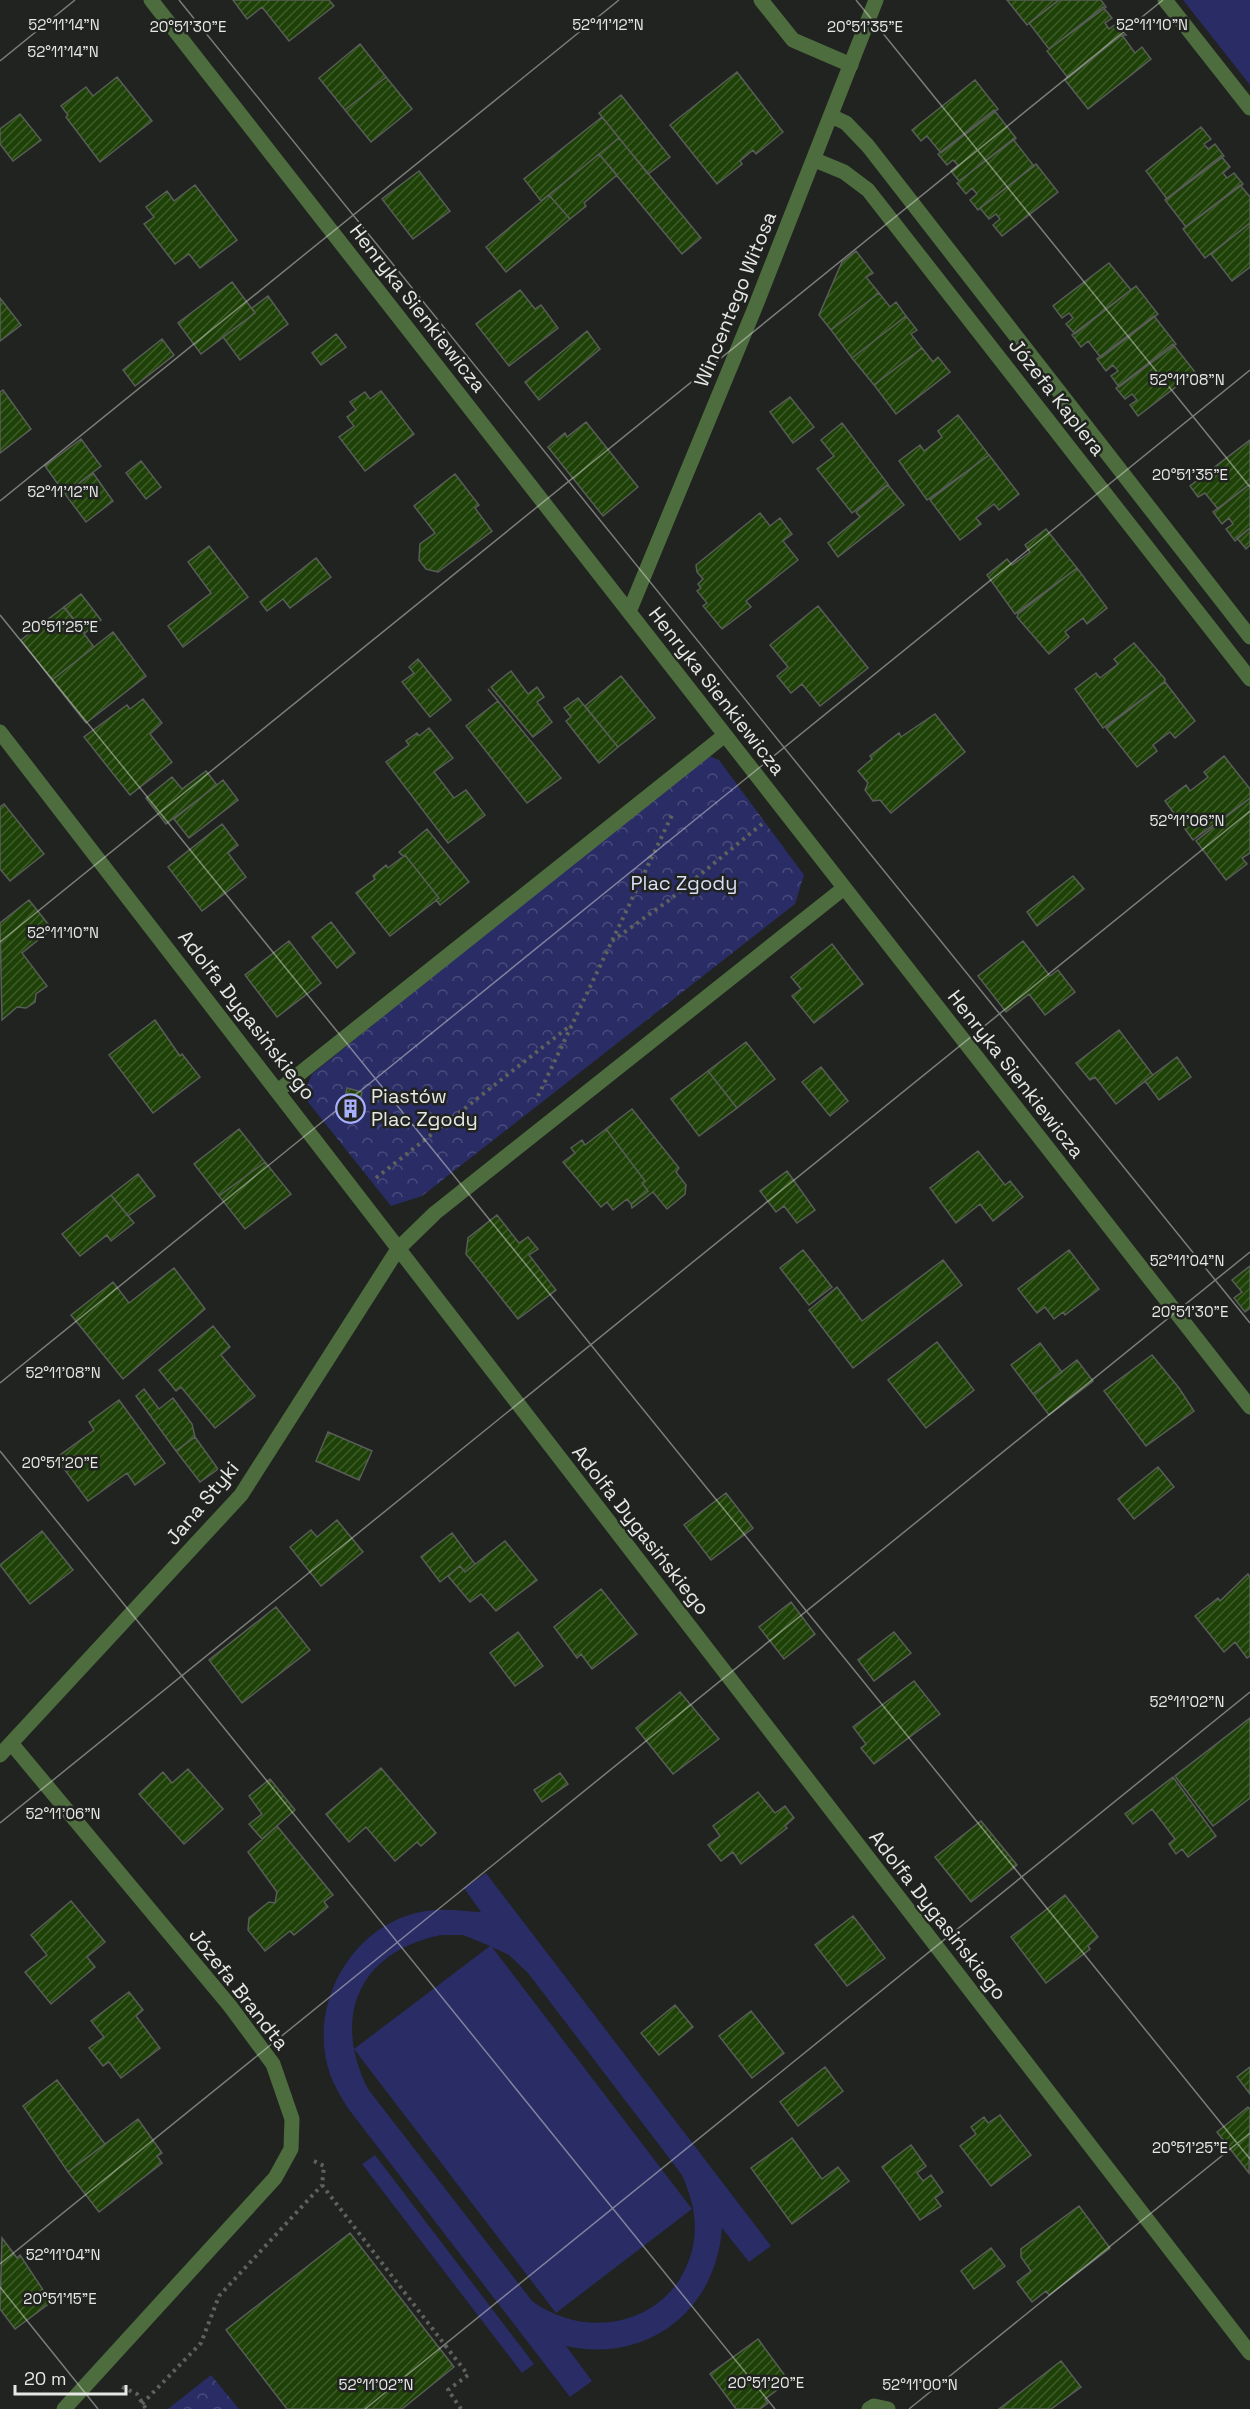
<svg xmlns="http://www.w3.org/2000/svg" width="1250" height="2409" font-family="'Space Grotesk',sans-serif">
<defs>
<pattern id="forest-crowns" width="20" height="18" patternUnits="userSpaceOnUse" patternTransform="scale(1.5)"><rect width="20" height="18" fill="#2a2c65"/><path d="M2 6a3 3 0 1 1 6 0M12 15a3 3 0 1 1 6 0" fill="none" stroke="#494b7b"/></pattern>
<pattern id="building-hatch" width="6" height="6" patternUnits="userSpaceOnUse" patternTransform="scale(1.5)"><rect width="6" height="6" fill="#1e4107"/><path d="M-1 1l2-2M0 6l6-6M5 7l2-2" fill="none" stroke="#3f5c2b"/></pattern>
</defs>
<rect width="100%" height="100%" fill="#20231f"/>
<path fill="#2a2c65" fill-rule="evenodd" d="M1183 0H1250V85Z
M486 1873 771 2246 749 2262 722 2228C716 2311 647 2364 566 2346L592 2381 570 2397 347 2107C341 2096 334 2086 330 2074 306 2005 353 1922 426 1911 445 1908 463 1911 481 1912L464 1888ZM441 1935H463L490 1946 354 2049 556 2313 692 2209 492 1947 509 1955 528 1973 682 2175C692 2198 698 2220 693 2246 677 2322 590 2344 532 2301L368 2089C331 2016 360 1951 441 1935Z
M375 2155 534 2364 522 2373 362 2164Z"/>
<path fill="url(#forest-crowns)" d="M707 755 719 760 804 875 795 904 422 1196 391 1206 308 1102 306 1088 312 1074Z
M211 2375 239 2409H168Z"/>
<path fill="url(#building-hatch)" stroke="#595d58" stroke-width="1.5" d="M233 0H329L334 6 289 41 262 7 247 19Z
M1007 0H1059L1027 25Z
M1059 0H1101L1106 7 1049 49 1029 23Z
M1103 7 1112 18 1105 23 1109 29 1116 24 1126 35H1122L1068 78 1047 51Z
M1122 35 1135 53 1142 47 1151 59 1088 109 1065 80Z
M360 44 386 77 345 110 319 78Z
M737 72 783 132 756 154 753 150 740 161 742 164 717 184 670 125Z
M117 77 152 121 100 162 66 117 68 115 61 106 86 87 93 96Z
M386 77 412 109 371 142 345 110Z
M975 80 998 109 941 153 927 136 921 141 912 130Z
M621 95 670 157 648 174 599 113Z
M994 110 1016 138 959 181 951 171 958 165 953 160 947 165 938 154Z
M20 114 41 140 13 161 0 144V129Z
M602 117 619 138 541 201 524 179Z
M1201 127 1211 139 1204 144 1208 149 1215 144 1224 156 1167 199 1146 171Z
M619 138 701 238 682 254 599 154Z
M1013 139 1034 166 978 210 970 200 977 194 972 188 966 194 957 183Z
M599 154 617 175 584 203 586 206 570 219 549 195Z
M1221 156 1230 167 1223 173 1227 178 1234 173 1243 184 1186 227 1165 200Z
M1036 164 1058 192 1002 236 993 225 1000 219 996 214 989 219 980 208Z
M419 171 450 211 413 239 382 199Z
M195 185 237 240 200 268 189 254 175 264 144 224 154 217 146 207 167 191 174 201Z
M1240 185 1250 197V223L1205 258 1183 229Z
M549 195 570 219 506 272 486 247Z
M1250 223V267L1232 281 1211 254Z
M856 251 873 273 866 277 879 293 831 330 819 315 842 262Z
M1109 263 1131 290 1075 334 1066 324 1073 318 1069 313 1062 318 1053 306Z
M232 282 255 313 201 354 178 323Z
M1136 286 1158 314 1101 358 1088 341 1081 347 1072 335Z
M520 290 535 309 541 305 558 328 509 366 476 324Z
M879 293 890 307 896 302 906 316 852 358 831 330Z
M268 296 288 324 240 360 223 337 255 313 252 308Z
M0 298 21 325 0 341Z
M906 316 917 330 911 334 922 348 874 385 852 358Z
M1154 316 1176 344 1119 387 1111 376 1118 371 1113 365 1106 371 1097 359Z
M587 331 600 349 539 400 525 382Z
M336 334 346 347 321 365 312 353Z
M162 339 174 355 135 386 123 370Z
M1173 344 1195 372 1138 416 1130 405 1137 400 1132 394 1125 399 1116 388Z
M922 348 933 362 938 357 950 372 896 414 874 385Z
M3 390 31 429 0 453V392Z
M381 391 414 434 365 471 339 437 354 426 347 417 356 410 350 402 365 392 370 399Z
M790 397 814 427 793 443 770 412Z
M958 415 989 455 927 500 899 461 920 445 924 451 942 437 938 431Z
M586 422 638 487 603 516 548 447 565 433 567 437Z
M842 423 888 484 852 513 817 469 834 456 821 440Z
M81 439 101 466 65 494 45 466Z
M1250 440V484L1218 509 1205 493 1198 497 1190 486Z
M989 455 1019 494 999 510 994 504 976 518 981 524 960 540 930 500Z
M141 461 161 487 146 499 126 473Z
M93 473 113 501 86 522 65 494Z
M455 474 479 505 475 508 492 531 438 572 426 569 419 560 420 544 435 533 414 506Z
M1250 484V528L1235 541 1226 529 1233 524 1229 518 1222 524 1213 512Z
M888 485 904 505 838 557 828 543 860 517 856 512Z
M760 513 770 526 780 518 792 534 783 541 798 560 746 601 751 607 722 629 703 606 707 603 697 591 701 588 698 584 703 579 697 572 696 565Z
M1250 528V545L1246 549 1237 538Z
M1046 529 1077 568 1015 614 987 575 1007 559 1012 565 1030 552 1025 545Z
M209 546 248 597 183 647 168 626 211 593 188 562Z
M316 558 331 577 290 608 283 599 267 611 260 602Z
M1077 568 1107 608 1087 624 1083 618 1065 632 1069 637 1049 654 1017 617 1018 614Z
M81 594 101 620 85 633 64 607Z
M818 606 868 668 820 706 802 684 791 693 777 676 788 667 770 645Z
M64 607 94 647 52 680 21 640Z
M113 632 146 676 86 723 52 680Z
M1134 643 1165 679V682L1103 728 1075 689 1096 673 1100 678 1118 664 1114 659Z
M418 659 451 700 430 717 402 682 414 673 409 667Z
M511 671 528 694 537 687 544 697 537 702 552 722 533 737 491 687Z
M621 676 655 718 618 747 585 706Z
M1165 682 1195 721 1175 738 1170 732 1153 745 1157 751 1137 767 1106 728Z
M488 689 561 778 527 803 466 726 498 701Z
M578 698 618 747 599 763 566 721 571 717 564 708Z
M143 699 162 723 150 734 172 762 130 795 84 737 127 705 130 709Z
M935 714 965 752 891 813 880 800 873 801 865 790 868 783 858 771 872 759 870 756 899 733 901 737Z
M429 728 453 758 434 772 454 798 466 790 485 815 448 843 386 762 409 745 406 741 417 733 419 736Z
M1224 756 1250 789V798L1193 840 1165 801 1186 785 1190 791 1208 777 1204 772Z
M206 771 217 785 166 824 146 798 172 777 182 789Z
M223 780 238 800 189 838 174 819Z
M1250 798V853L1242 858 1247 864 1226 880 1196 841Z
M4 804 44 854 10 881 0 869V807Z
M222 824 238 845 228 853 246 877 202 911 168 867Z
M427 829 469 882 440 905 436 900 439 898 405 855 403 856 399 852Z
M405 855 439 898 390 936 356 893 375 879 373 876 386 865 388 868Z
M1073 876 1084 889 1037 926 1027 912Z
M29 900 52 929 22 953 47 986 36 994 35 1002 26 1008 17 1007 2 1020 0 923Z
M331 922 355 953 337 968 312 937Z
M289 941 321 983 277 1017 245 975Z
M1023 941 1050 976 1058 970 1075 992 1045 1015 1029 994 1006 1012 978 976Z
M832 944 863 984 814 1023 792 996 801 989 791 977Z
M155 1020 180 1056 182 1054 200 1077 153 1113 109 1055Z
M1119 1030 1153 1075 1116 1104 1095 1077 1090 1080 1076 1063Z
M746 1042 775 1079 737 1108 708 1071Z
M1177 1057 1191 1077 1159 1100 1145 1081Z
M821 1067 848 1101 830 1116 802 1082Z
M708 1071 737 1108 699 1136 671 1099Z
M347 1088 362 1092 356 1119 341 1116Z
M632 1109 679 1168 676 1172 686 1185 685 1194 667 1209 653 1192 632 1208 631 1204 648 1191 642 1183 645 1181 606 1129Z
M239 1129 265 1162 219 1196 194 1164Z
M606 1129 645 1181 642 1183 648 1191 631 1204 627 1199 613 1210 607 1202 601 1207 563 1162 575 1153 571 1148 582 1140 585 1145Z
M978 1151 1005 1185 1010 1181 1023 1197 993 1221 980 1204 956 1223 930 1188Z
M265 1162 291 1194 245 1229 219 1196Z
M787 1171 815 1210 797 1223 784 1206 776 1212 760 1191Z
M138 1174 155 1196 128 1216 111 1195Z
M111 1195 134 1223 111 1241 107 1235 80 1256 62 1234Z
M497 1215 519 1243 528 1237 538 1249 529 1255 556 1290 518 1319 466 1254 468 1238Z
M803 1250 832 1287 809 1305 780 1268Z
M1069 1250 1099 1289 1065 1315 1063 1312 1054 1319 1045 1307 1037 1313 1018 1289Z
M943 1260 962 1285 853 1368 809 1310 837 1287 862 1321Z
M1250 1266V1308L1245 1312 1234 1298 1242 1292 1232 1280Z
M174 1268 205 1309 123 1379 71 1315 113 1282 129 1303Z
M213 1326 230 1347 221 1355 255 1396 215 1428 181 1387 176 1391 159 1370Z
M937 1342 974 1390 926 1428 888 1380Z
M1040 1343 1062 1372 1033 1394 1011 1365Z
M1152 1355 1179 1388 1194 1411 1146 1446 1104 1391Z
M1077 1360 1093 1381 1049 1415 1033 1394Z
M144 1389 159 1409 173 1398 192 1424 195 1437 176 1451 136 1396Z
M119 1400 165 1463 135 1485 127 1473 88 1501 56 1458 94 1430 89 1422Z
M328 1432 372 1451 359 1480 316 1461Z
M195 1437 218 1469 200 1482 176 1451Z
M1158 1467 1174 1487 1134 1519 1118 1499Z
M726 1493 753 1528 711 1560 684 1525Z
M337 1520 363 1552 321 1586 290 1547 311 1530 317 1537Z
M42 1531 73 1570 30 1604 0 1565Z
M452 1533 475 1564 465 1572 460 1566 440 1582 421 1557Z
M505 1541 537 1580 496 1611 481 1594 470 1602 448 1576 460 1566 465 1572Z
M1248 1574 1250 1577V1656L1247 1658 1235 1642 1224 1652 1195 1616 1218 1598 1220 1601Z
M601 1589 637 1634 592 1669 581 1654 577 1658 554 1627Z
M791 1602 815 1634 784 1659 759 1627Z
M276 1607 310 1650 242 1703 209 1660Z
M518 1632 543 1666 515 1686 490 1653Z
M894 1632 911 1653 874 1681 858 1660Z
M914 1681 940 1714 874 1764 861 1748 866 1744 853 1727Z
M680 1692 719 1739 673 1774 636 1728Z
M1250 1718V1798L1213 1826 1175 1776Z
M381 1768 436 1833 421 1846 417 1842 395 1861 366 1827 349 1842 326 1814Z
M188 1769 223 1809 184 1844 139 1794 163 1772 172 1783Z
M560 1773 568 1784 542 1802 534 1790Z
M1173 1777 1216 1836 1188 1857 1182 1849 1176 1854 1169 1844 1175 1839 1152 1809 1133 1824 1125 1814Z
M270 1779 295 1810 262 1839 249 1824 262 1814 249 1796Z
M758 1792 775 1813 785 1806 794 1818 785 1826 787 1828 741 1864 733 1852 721 1861 708 1845 720 1836 713 1826Z
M981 1821 1017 1865 971 1902 935 1857Z
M277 1826 333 1895 324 1902 328 1907 294 1935 290 1931 265 1951 248 1930 249 1918 269 1902 275 1903 277 1892 248 1852Z
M1065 1895 1098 1937 1088 1946 1090 1949 1046 1983 1011 1937Z
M71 1901 105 1942 87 1957 95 1967 51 2004 25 1972 47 1955 31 1935Z
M853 1916 885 1958 847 1986 815 1945Z
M129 1992 143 2010 136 2016 160 2048 121 2078 109 2062 103 2066 89 2048 104 2037 91 2021Z
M675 2005 693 2027 659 2055 641 2033Z
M751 2011 784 2053 752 2078 719 2036Z
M825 2067 843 2091 798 2126 780 2102Z
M1250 2067V2094L1237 2077Z
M57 2080 105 2144 68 2172 23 2106Z
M1248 2107 1250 2109 1249 2173 1217 2132Z
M1000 2115 1031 2155 991 2186 960 2146 976 2134 971 2127 984 2117 988 2123Z
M138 2119 162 2153 157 2156 162 2163 99 2212 68 2172Z
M792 2138 822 2179 838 2167 849 2181 792 2224 751 2168Z
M911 2145 926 2166 917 2173 923 2181 931 2175 943 2192 935 2198 941 2206 920 2220 882 2167Z
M1079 2206 1110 2248 1049 2295 1046 2291 1032 2302 1017 2282 1031 2271 1021 2257V2249Z
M350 2233 454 2367 402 2409H287L226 2330Z
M2 2238 17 2258 20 2255 51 2302 15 2329 0 2309Z
M991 2248 1005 2266 974 2289 961 2271Z
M758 2339 789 2381 765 2399 768 2403 760 2409H736L710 2374Z
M1061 2361 1081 2387 1051 2409H999Z"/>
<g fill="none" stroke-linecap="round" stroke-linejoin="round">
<path stroke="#5e615d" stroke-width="4" stroke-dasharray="3 4.5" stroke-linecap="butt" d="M612 941 668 901 762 824
M538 1096 673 813
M376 1178 571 1025
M314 2161 324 2166 322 2185 468 2375 448 2390 461 2409
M122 2387 137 2394 146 2409
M142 2404 201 2343 219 2296 322 2185"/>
<path stroke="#4e6d3f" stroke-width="15" d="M761 0 793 40 851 65
M869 2409 874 2406 888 2409"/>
<path stroke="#4e6d3f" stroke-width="15" d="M151 0 1250 1407
M1165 0 1250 108
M831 116 846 123 868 146 1250 637
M815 160 844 172 868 190 1250 679
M629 612 754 310 876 0
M0 732 1250 2353
M279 1090 725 735
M11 1743 230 2006 273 2064 292 2119 291 2149 275 2178 64 2409
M0 1755 241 1495 398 1249 435 1213 844 888"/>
</g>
<path fill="none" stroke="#e6e8e5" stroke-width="1.5" stroke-opacity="0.45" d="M179 0 1250 1323M856 0 1250 487M0 61 75 0M0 501 619 0M0 615 1250 2159M0 942 1163 0M0 1383 1250 370M0 1451 775 2409M0 1823 1250 811M0 2264 1250 1252M0 2287 98 2409M365 2409 1250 1692M909 2409 1250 2133"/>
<defs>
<symbol id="building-ring" viewBox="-11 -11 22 22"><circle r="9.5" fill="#20231f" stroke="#a7b0fc" stroke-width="1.5"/><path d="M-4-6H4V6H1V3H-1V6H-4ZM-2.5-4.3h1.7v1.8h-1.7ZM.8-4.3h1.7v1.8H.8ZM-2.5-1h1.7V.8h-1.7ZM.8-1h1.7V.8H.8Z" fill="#a7b0fc"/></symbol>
</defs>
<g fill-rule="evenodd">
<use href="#building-ring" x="334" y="1092" width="33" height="33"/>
</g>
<g text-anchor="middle" stroke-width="5" stroke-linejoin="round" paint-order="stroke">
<g font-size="20" fill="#e6e8e5" stroke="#20231f">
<text transform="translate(735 299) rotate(-68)" y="7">Wincentego Witosa</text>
<text transform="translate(418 308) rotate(52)" y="7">Henryka Sienkiewicza</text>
<text transform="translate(1057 397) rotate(52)" y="7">Józefa Kaplera</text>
<text transform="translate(717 691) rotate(52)" y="7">Henryka Sienkiewicza</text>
<text transform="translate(247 1015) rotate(52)" y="7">Adolfa Dygasińskiego</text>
<text transform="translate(1016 1074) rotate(52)" y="7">Henryka Sienkiewicza</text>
<text transform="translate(202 1503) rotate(-50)" y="7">Jana Styki</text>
<text transform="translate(641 1530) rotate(52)" y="7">Adolfa Dygasińskiego</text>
<text transform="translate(938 1915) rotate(52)" y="7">Adolfa Dygasińskiego</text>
<text transform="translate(239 1989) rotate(52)" y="7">Józefa Brandta</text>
</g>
<g font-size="20" fill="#dadef3" stroke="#20231f">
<text x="684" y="890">Plac Zgody</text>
</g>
<g font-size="20" fill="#e6e8e5" stroke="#20231f" text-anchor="start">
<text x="371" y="1103">Piastów<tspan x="371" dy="23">Plac Zgody</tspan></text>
</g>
</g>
<g font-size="15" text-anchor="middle" fill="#e6e8e5" stroke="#20231f" stroke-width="5" stroke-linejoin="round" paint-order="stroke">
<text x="64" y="30">52°11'14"N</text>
<text x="608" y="30">52°11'12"N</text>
<text x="1152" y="30">52°11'10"N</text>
<text x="865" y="32">20°51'35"E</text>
<text x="188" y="32">20°51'30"E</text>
<text x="63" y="57">52°11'14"N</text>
<text x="1187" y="385">52°11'08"N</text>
<text x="1190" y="480">20°51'35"E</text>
<text x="63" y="497">52°11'12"N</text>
<text x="60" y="632">20°51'25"E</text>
<text x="1187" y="826">52°11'06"N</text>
<text x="63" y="938">52°11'10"N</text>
<text x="1187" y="1266">52°11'04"N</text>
<text x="1190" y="1317">20°51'30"E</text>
<text x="63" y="1378">52°11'08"N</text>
<text x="60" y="1468">20°51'20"E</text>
<text x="1187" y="1707">52°11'02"N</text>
<text x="63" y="1819">52°11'06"N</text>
<text x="1190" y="2153">20°51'25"E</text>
<text x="63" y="2260">52°11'04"N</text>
<text x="60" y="2304">20°51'15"E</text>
<text x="766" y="2388">20°51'20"E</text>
<text x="376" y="2390">52°11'02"N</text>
<text x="920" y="2390">52°11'00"N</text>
</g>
<path d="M15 2385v9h111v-9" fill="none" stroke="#e6e8e5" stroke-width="3"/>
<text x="24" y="2385" font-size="18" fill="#e6e8e5" stroke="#20231f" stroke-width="4.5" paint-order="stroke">20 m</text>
</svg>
